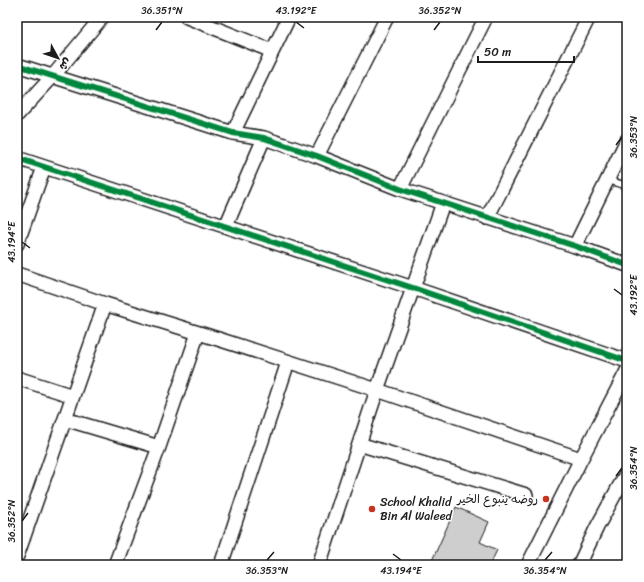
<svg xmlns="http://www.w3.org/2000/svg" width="644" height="582" font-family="Sriracha,'Playpen Sans Arabic',sans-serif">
<rect width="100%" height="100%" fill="#fff"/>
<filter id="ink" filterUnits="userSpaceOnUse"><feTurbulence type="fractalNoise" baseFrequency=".025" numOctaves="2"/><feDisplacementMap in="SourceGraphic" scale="8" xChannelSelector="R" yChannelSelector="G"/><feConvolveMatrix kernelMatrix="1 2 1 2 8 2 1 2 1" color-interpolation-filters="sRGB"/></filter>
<g filter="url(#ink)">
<path fill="#cecece" stroke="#1c1c1c" d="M456 507 489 522 480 542 497 550 490 565H430Z"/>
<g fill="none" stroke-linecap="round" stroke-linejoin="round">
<defs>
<path id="lane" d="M608 180 627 186"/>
<path id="street" d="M187 17 272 51
M17 65 233 133 264 138 317 156 400 189 575 246 627 265
M17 115 53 76 102 17
M233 133 289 17
M317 156 387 17
M17 158 413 288 627 361
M400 189 486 17
M487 218 589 17
M226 226 264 138
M17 244 44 167
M575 246 627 140
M17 274 105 304 218 339 377 390 581 459
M17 378 73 396
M65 419 159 447
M359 444 526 495
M17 556 105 304
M115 565 159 447 198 333
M221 565 288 362
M319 565 377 390 443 203
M528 565 581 459 627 371
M579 565 597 527 627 472"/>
</defs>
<use href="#lane" stroke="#1c1c1c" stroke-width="9"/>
<use href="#street" stroke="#1c1c1c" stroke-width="16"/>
<use href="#lane" stroke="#fff" stroke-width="6"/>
<use href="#street" stroke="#fff" stroke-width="13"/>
<defs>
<path id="cycleway" d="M17 65 233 133 264 138 317 156 400 189 575 246 627 265
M17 158 413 288 627 361"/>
</defs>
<use href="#cycleway" stroke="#fff" stroke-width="8"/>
<use href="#cycleway" stroke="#00873e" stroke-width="6"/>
</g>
</g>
<path fill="none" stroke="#1c1c1c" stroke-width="1.5" d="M296 22 304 28M156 30 162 22M434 30 440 22M616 145 622 137M22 242 30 248M614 289 622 295M616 476 622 468M22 521 28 513M393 554 401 560M267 560 274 552M545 560 552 552"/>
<g fill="#c8321e" stroke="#fff" stroke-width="1.5">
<circle cx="546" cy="499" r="4"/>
<circle cx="372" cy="509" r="4"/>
</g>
<g text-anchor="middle" stroke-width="3" stroke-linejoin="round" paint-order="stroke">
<g font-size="12" fill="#1c1c1c" stroke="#fff" text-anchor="end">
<text x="538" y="503">روضه ينبوع الخير</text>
<text x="380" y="506" text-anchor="start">School Khalid<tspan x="380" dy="14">Bin Al Waleed</tspan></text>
</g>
</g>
<rect width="644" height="582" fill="none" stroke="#fff" stroke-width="44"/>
<g transform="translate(58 58) rotate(130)" stroke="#ffffff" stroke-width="3" paint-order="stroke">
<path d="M0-3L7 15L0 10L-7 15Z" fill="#1c1c1c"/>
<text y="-6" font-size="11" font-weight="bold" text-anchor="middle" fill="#1c1c1c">ش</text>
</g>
<path d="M478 56v6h96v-6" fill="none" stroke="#1c1c1c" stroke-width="2"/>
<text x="484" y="56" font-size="12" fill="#1c1c1c" stroke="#ffffff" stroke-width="3" paint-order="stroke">50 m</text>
<rect x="22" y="22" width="600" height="538" fill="none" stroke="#1c1c1c" stroke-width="1.5"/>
<g font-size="10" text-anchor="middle" fill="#1c1c1c">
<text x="162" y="14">36.351°N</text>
<text x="296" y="14">43.192°E</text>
<text x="440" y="14">36.352°N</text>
<text transform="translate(633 137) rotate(-90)" y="4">36.353°N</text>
<text transform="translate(11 242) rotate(-90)" y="4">43.194°E</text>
<text transform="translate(633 295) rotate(-90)" y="4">43.192°E</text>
<text transform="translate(633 468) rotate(-90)" y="4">36.354°N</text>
<text transform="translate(11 521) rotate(-90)" y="4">36.352°N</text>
<text x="267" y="574">36.353°N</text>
<text x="401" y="574">43.194°E</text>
<text x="545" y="574">36.354°N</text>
</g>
</svg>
